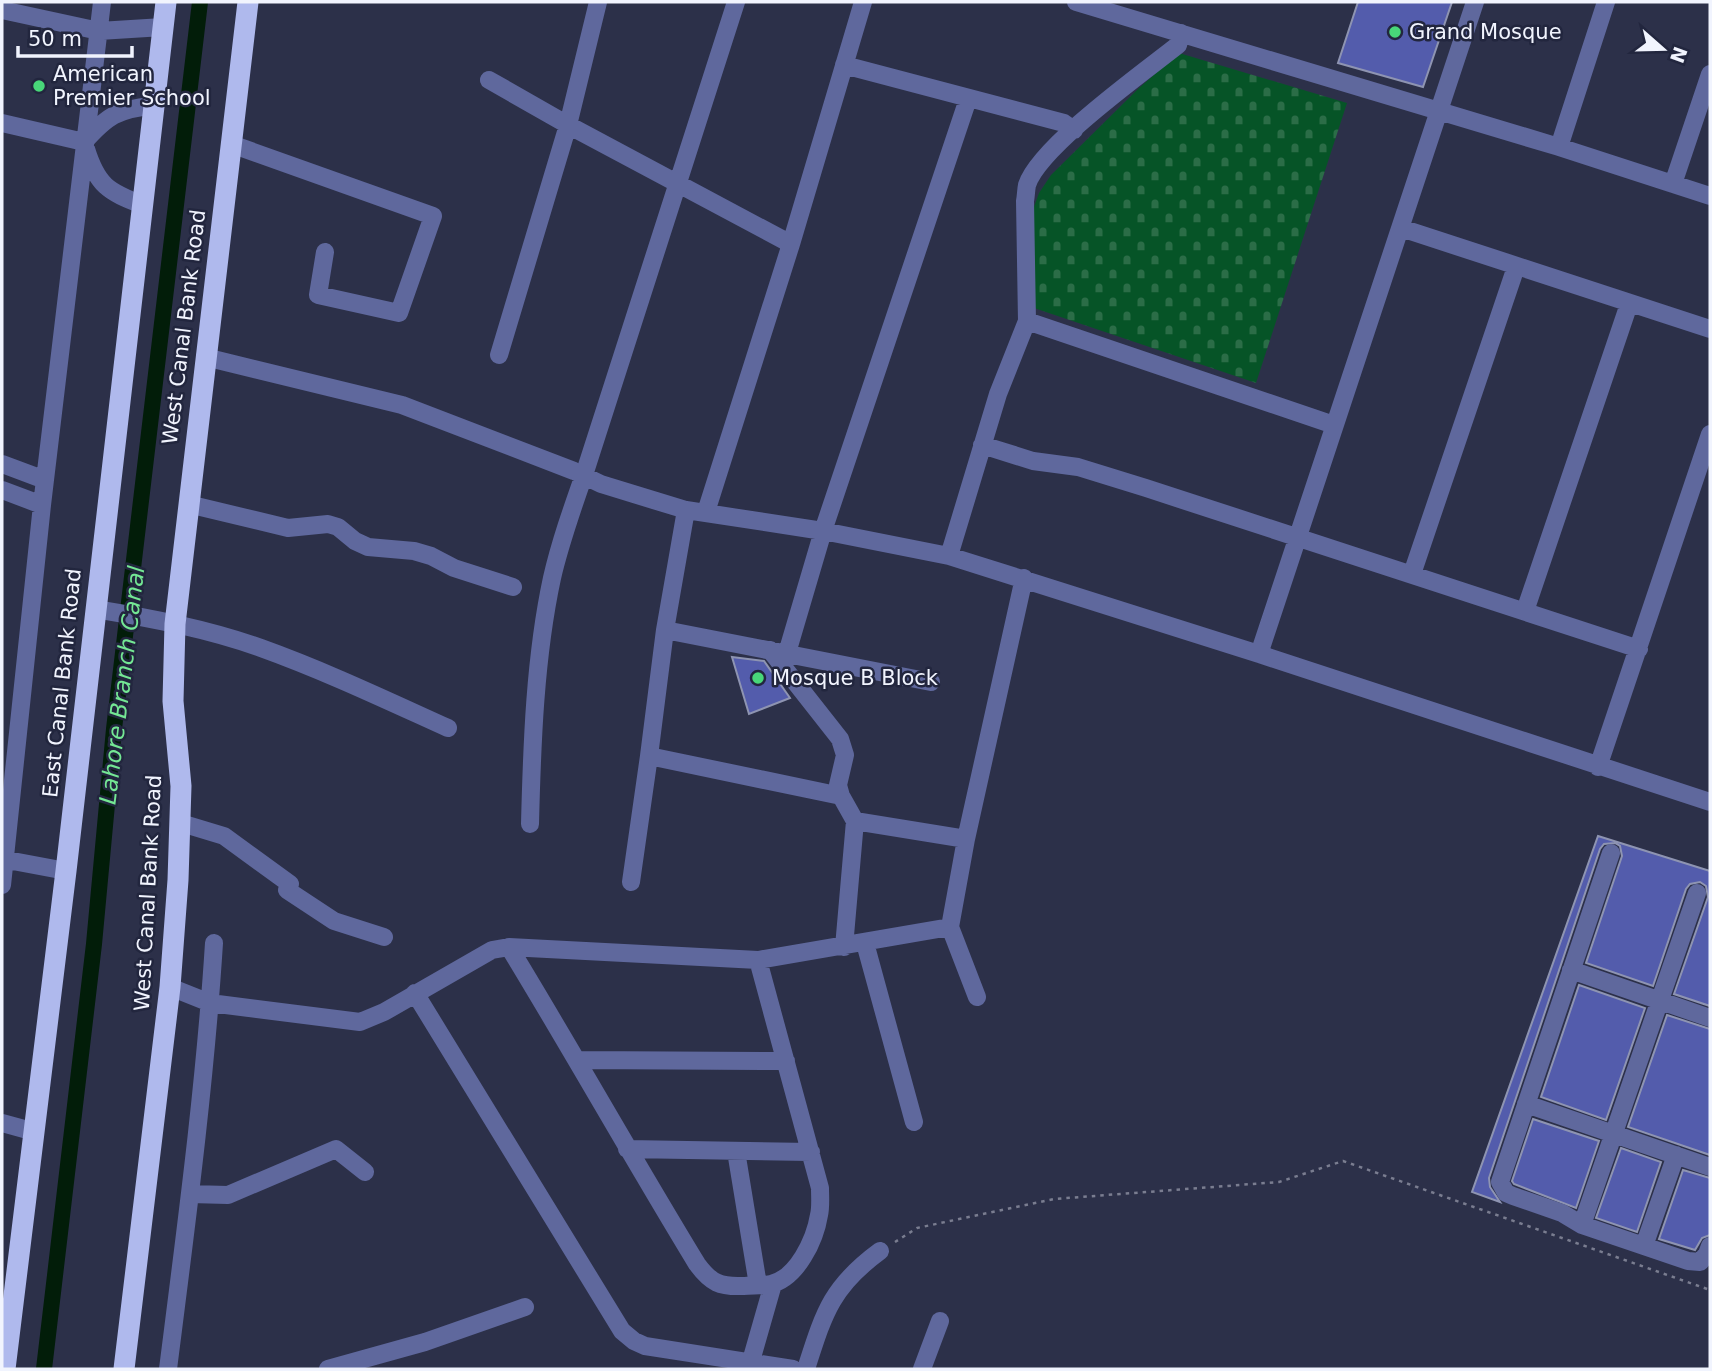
<svg xmlns="http://www.w3.org/2000/svg" width="1712" height="1371" font-family="'DejaVu Sans',sans-serif">
<defs>
<pattern id="cemetery-stones" width="16" height="16" patternUnits="userSpaceOnUse" patternTransform="scale(1.75)"><rect width="16" height="16" fill="#065427"/><path d="M2 7V4a2 2 0 0 1 4 0v3zM10 15v-3a2 2 0 0 1 4 0v3z" fill="#2b6d47"/></pattern>
</defs>
<rect width="100%" height="100%" fill="#2c3049"/>
<path fill="url(#cemetery-stones)" d="M1179 53 1347 103 1256 383 1034 308 1032 212 1039 193 1051 175 1139 88Z"/>
<g fill="none" stroke-linecap="round" stroke-linejoin="round">
<path stroke="#021d09" stroke-width="16" d="M44 1369 94 944 114 729 200 2"/>
</g>
<path fill="#535cac" stroke="#8e94b2" stroke-width="2" d="M1358 2H1452L1423 87 1338 63Z
M732 657 764 661 790 698 749 714Z
M1598 836 1710 871V1006L1674 994 1708 897 1706 886 1700 882 1690 884 1686 889 1653 986 1586 963 1622 856 1620 846 1615 843 1604 844 1600 849 1489 1178 1490 1187 1500 1202 1472 1192Z
M1579 985 1645 1008 1606 1120 1541 1097Z
M1667 1015 1710 1029V1155L1628 1127Z
M1533 1119 1599 1141 1576 1208 1514 1184 1512 1181Z
M1621 1148 1661 1162 1637 1232 1596 1218Z
M1683 1170 1710 1178V1235L1702 1238 1695 1250 1659 1239Z"/>
<g fill="none" stroke-linecap="round" stroke-linejoin="round">
<path stroke="#7a7d90" stroke-width="2.5" stroke-dasharray="3.5 5" stroke-linecap="butt" d="M895 1242 917 1228 1054 1199 1279 1182 1343 1161 1710 1290"/>
<path stroke="#5f689d" stroke-width="18" d="M1076 2 1559 147 1710 196
M2 10 99 31 163 27
M844 65 1064 123 1074 130
M489 80 568 125 791 244
M2 123 84 142
M84 142C107 116 118 109 152 106
M231 144 433 216 399 313 318 295 325 252
M1559 147 1606 2
M86 149C97 185 108 192 143 205
M1673 184 1710 74
M1401 228 1710 329
M1027 321 1334 425
M499 355 568 125 598 2
M205 357 402 405 574 471 601 484 686 510 823 531 949 556 1259 654 1710 802
M982 445 1033 461 1078 467 1146 488 1639 649
M2 464 45 480
M2 490 42 505
M188 504 288 528 328 524 338 527 355 541 368 547 414 551 431 556 454 568 513 587
M686 510 665 630 649 756 841 796
M706 512 791 244 863 2
M949 556 998 394 1027 321 1025 201C1026 196 1026 190 1027 185 1039 147 1144 72 1178 45L1181 33
M1412 574 1516 267
M95 609C150 618 208 629 261 648 325 671 386 700 448 728
M1525 611 1629 304
M665 630 931 682
M770 650 840 739 845 755 838 785 841 796 855 821 844 947
M787 653 823 531 968 99
M1259 654 1475 2
M1598 767 1710 434
M855 821 966 839 1024 578
M181 823 224 836 290 884 287 890 334 921 384 937
M530 824C532 743 535 657 552 578 560 543 572 509 584 475L736 2
M966 839 950 927 977 997
M1611 853 1500 1182 1506 1193 1513 1196 1562 1213 1582 1225 1688 1261 1700 1262 1707 1254 1710 1246
M2 859 66 871
M631 882 649 756
M2 885 42 505 102 2
M865 943 914 1122
M509 947C573 1052 633 1159 697 1264 711 1283 720 1287 743 1286 752 1285 762 1286 771 1284 797 1278 815 1240 819 1215 821 1207 820 1197 820 1188L758 960
M1571 970 1710 1018
M170 987 210 1003 360 1022 384 1012 492 950 509 947 758 960 950 927
M415 993 622 1331 634 1341 645 1346 793 1369
M577 1060 786 1061
M1526 1104 1710 1167
M2 1123 35 1132
M627 1149 811 1152
M736 1151 758 1285
M190 1194 228 1195 336 1149 365 1172
M1582 1225 1697 893
M1644 1246 1676 1155
M751 1361 773 1284
M168 1369C186 1227 205 1085 214 943
M328 1369 425 1342 525 1307
M806 1369C824 1313 831 1287 880 1251
M922 1369 940 1321"/>
<path stroke="#afb9ed" stroke-width="21" d="M5 1369 66 871 166 2
M124 1369 170 987 178 880 181 786 173 701 175 624 248 2"/>
</g>
<g fill="#48d779" stroke="#22263e" stroke-width="2.5">
<circle cx="1395" cy="32" r="7"/>
<circle cx="39" cy="86" r="7"/>
<circle cx="758" cy="678" r="7"/>
</g>
<g text-anchor="middle" stroke-width="5" stroke-linejoin="round" paint-order="stroke">
<g font-size="21" fill="#f1f4fe" stroke="#22263e" text-anchor="start">
<text x="1409" y="39">Grand Mosque</text>
<text x="53" y="81">American<tspan x="53" dy="24">Premier School</tspan></text>
<text x="772" y="685">Mosque B Block</text>
</g>
<g font-size="21" fill="#f1f4fe" stroke="#22263e">
<text transform="translate(184 327) rotate(-83)" y="7">West Canal Bank Road</text>
<text transform="translate(62 683) rotate(-84)" y="7">East Canal Bank Road</text>
<text transform="translate(148 893) rotate(-87)" y="7">West Canal Bank Road</text>
</g>
<g font-size="23" font-style="italic" fill="#74e794" stroke="#22263e">
<text transform="translate(122 685) rotate(-83)" y="8">Lahore Branch Canal</text>
</g>
</g>
<rect width="1712" height="1371" fill="none" stroke="#f1f4fe" stroke-width="7"/>
<g transform="translate(1663 49) rotate(110)" stroke="#22263e" stroke-width="5" paint-order="stroke">
<path d="M0-5L12 26L0 18L-12 26Z" fill="#f1f4fe"/>
<text y="-10" font-size="19" font-weight="bold" text-anchor="middle" fill="#f1f4fe">N</text>
</g>
<path d="M18 46v10h114v-10" fill="none" stroke="#f1f4fe" stroke-width="3.5"/>
<text x="28" y="46" font-size="21" fill="#f1f4fe" stroke="#22263e" stroke-width="5" paint-order="stroke">50 m</text>
</svg>
